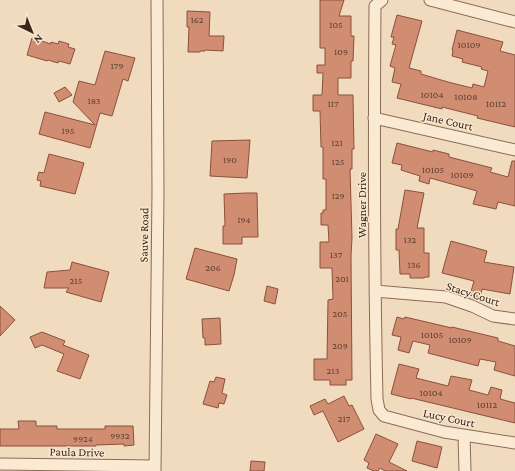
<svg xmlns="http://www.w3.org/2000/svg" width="515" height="471" font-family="'Crimson Pro',serif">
<rect width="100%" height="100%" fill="#f1dbbf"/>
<path fill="#d18d72" stroke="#8b503a" d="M320 0H344L339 16H351V36H354L353 61H351V78H338V95H353L354 149H352V169H350L352 238 351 256 352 380H346V385H330V380H314V359H327L328 300 333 299 332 268H320V242H329L328 225H321V213H323V210H326V179H323V147H321L320 111H313V95H322L323 73H317V65H325V48H320Z
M187 11 210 12 209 36H224L223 51 205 50V51H200V52H188L189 27H187Z
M397 15 422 21 409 68 421 71V74L448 82 472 88 473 84 484 87 488 71 481 69 482 67 462 62 463 59 452 56 453 50H452L457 30 503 42 500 51 515 55V127L477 118 478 116 442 107V109L397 98 401 84 392 82 395 68 390 66 396 45 392 44 394 37H391Z
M32 38 51 44V42L58 44 59 41 69 44 68 47 75 49 70 64 59 61 58 63 48 60 47 61 27 55Z
M105 51 135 58 128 81 123 79 112 116 100 113 90 148 39 134 45 112 95 125 73 102 79 81 95 85Z
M65 87 72 95 59 102 54 93Z
M250 140 247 178 210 176 212 141Z
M397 143 433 152V150L449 154V157L492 168 490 172 508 177 512 161H515V206L498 202 496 209 473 204 477 191 430 178 429 184 419 181 420 176 401 170 402 165 392 163Z
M49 154 84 163 75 194 40 186 41 181 37 180 39 172 44 173Z
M405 190 424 193 417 228H424V253H429V277H425L424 278H410V274H400L399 250H396V229H398Z
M246 193H257L258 237H242V244H223V226H225L224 194Z
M451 241 487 251 484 262 514 267 510 294 482 289 480 298 470 295 474 281 442 273Z
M195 248 237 259 234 275 229 291 186 279Z
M72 262 109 272 101 302 66 292 69 288H44L47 272 70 270Z
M267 286 278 289 275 304 264 301Z
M0 306 15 320 0 336Z
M397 317 404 319 405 317 452 328V327L498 338V341L515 346V376L494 370 496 362 480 359 478 366 428 353 430 345 413 341 409 353 398 350 401 337 392 335Z
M220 318 221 344 205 345V338H203L202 319Z
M42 332 65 341 63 345 89 355 80 379 57 371 64 354 42 345 35 348 30 337Z
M399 364 419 369 416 378 448 386 451 376 472 380 469 390 488 395 491 387 502 390 500 399 515 403V423L432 403 411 398V399L391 394Z
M216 377 225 379 222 393 227 395 224 404 219 403 218 408 203 404 210 381 214 382Z
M344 396 349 406 352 405 364 429 338 442 323 411 314 415 310 406 325 399 328 404Z
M18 421H36V426H57V429H105V426H133L134 445 124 446V444L96 445V446H0V429H19Z
M376 434 398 444 389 462 407 471H385L380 468 378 471H374L367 468 369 463 364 460Z
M417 441 442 447 437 468 412 461Z
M251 461 265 462 264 471H250Z"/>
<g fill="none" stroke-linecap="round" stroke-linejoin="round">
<defs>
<path id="minor" d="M382 0 375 6C374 137 374 268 377 399L379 410 384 416 444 432 515 443
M430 0 515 22
M374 118 515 150
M375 291 446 297 472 306 493 316 515 319
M464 435 465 471
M0 464 155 466
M155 471 158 192 157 0"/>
</defs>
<use href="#minor" stroke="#8a6b56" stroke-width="13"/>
<use href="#minor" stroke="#fbead3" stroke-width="11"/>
</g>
<g text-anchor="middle" stroke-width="3" stroke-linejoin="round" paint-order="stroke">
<g font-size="10" fill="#5f4032">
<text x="197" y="23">162</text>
<text x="336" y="28">105</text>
<text x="469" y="48">10109</text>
<text x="341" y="55">109</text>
<text x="117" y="69">179</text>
<text x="432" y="98">10104</text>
<text x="466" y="100">10108</text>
<text x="94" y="104">183</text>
<text x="333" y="107">117</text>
<text x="496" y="107">10112</text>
<text x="68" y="134">195</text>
<text x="337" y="146">121</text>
<text x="230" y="163">190</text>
<text x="338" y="165">125</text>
<text x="433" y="173">10105</text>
<text x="462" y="178">10109</text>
<text x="338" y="199">129</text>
<text x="244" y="223">194</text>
<text x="410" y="243">132</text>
<text x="336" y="258">137</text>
<text x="414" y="268">136</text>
<text x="213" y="271">206</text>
<text x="342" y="282">201</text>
<text x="76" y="284">215</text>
<text x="340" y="317">205</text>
<text x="432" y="338">10105</text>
<text x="460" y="343">10109</text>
<text x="340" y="349">209</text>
<text x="333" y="374">213</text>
<text x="431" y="396">10104</text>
<text x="487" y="408">10112</text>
<text x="344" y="422">217</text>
<text x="120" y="439">9932</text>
<text x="83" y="442">9924</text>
</g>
<g font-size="12" fill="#39261c" stroke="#f8e7cf">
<text transform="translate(448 121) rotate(13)" y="4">Jane Court</text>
<text transform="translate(362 205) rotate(-90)" y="4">Wagner Drive</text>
<text transform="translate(144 235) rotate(-89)" y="4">Sauve Road</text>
<text transform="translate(473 294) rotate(18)" y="4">Stacy Court</text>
<text transform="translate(449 418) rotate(12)" y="4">Lucy Court</text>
<text transform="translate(77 452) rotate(1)" y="4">Paula Drive</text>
</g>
</g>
<g transform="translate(32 32) rotate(137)" stroke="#f8e7cf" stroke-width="3" paint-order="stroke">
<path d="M0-3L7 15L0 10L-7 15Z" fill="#39261c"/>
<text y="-6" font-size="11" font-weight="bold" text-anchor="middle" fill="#39261c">N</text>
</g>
</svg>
